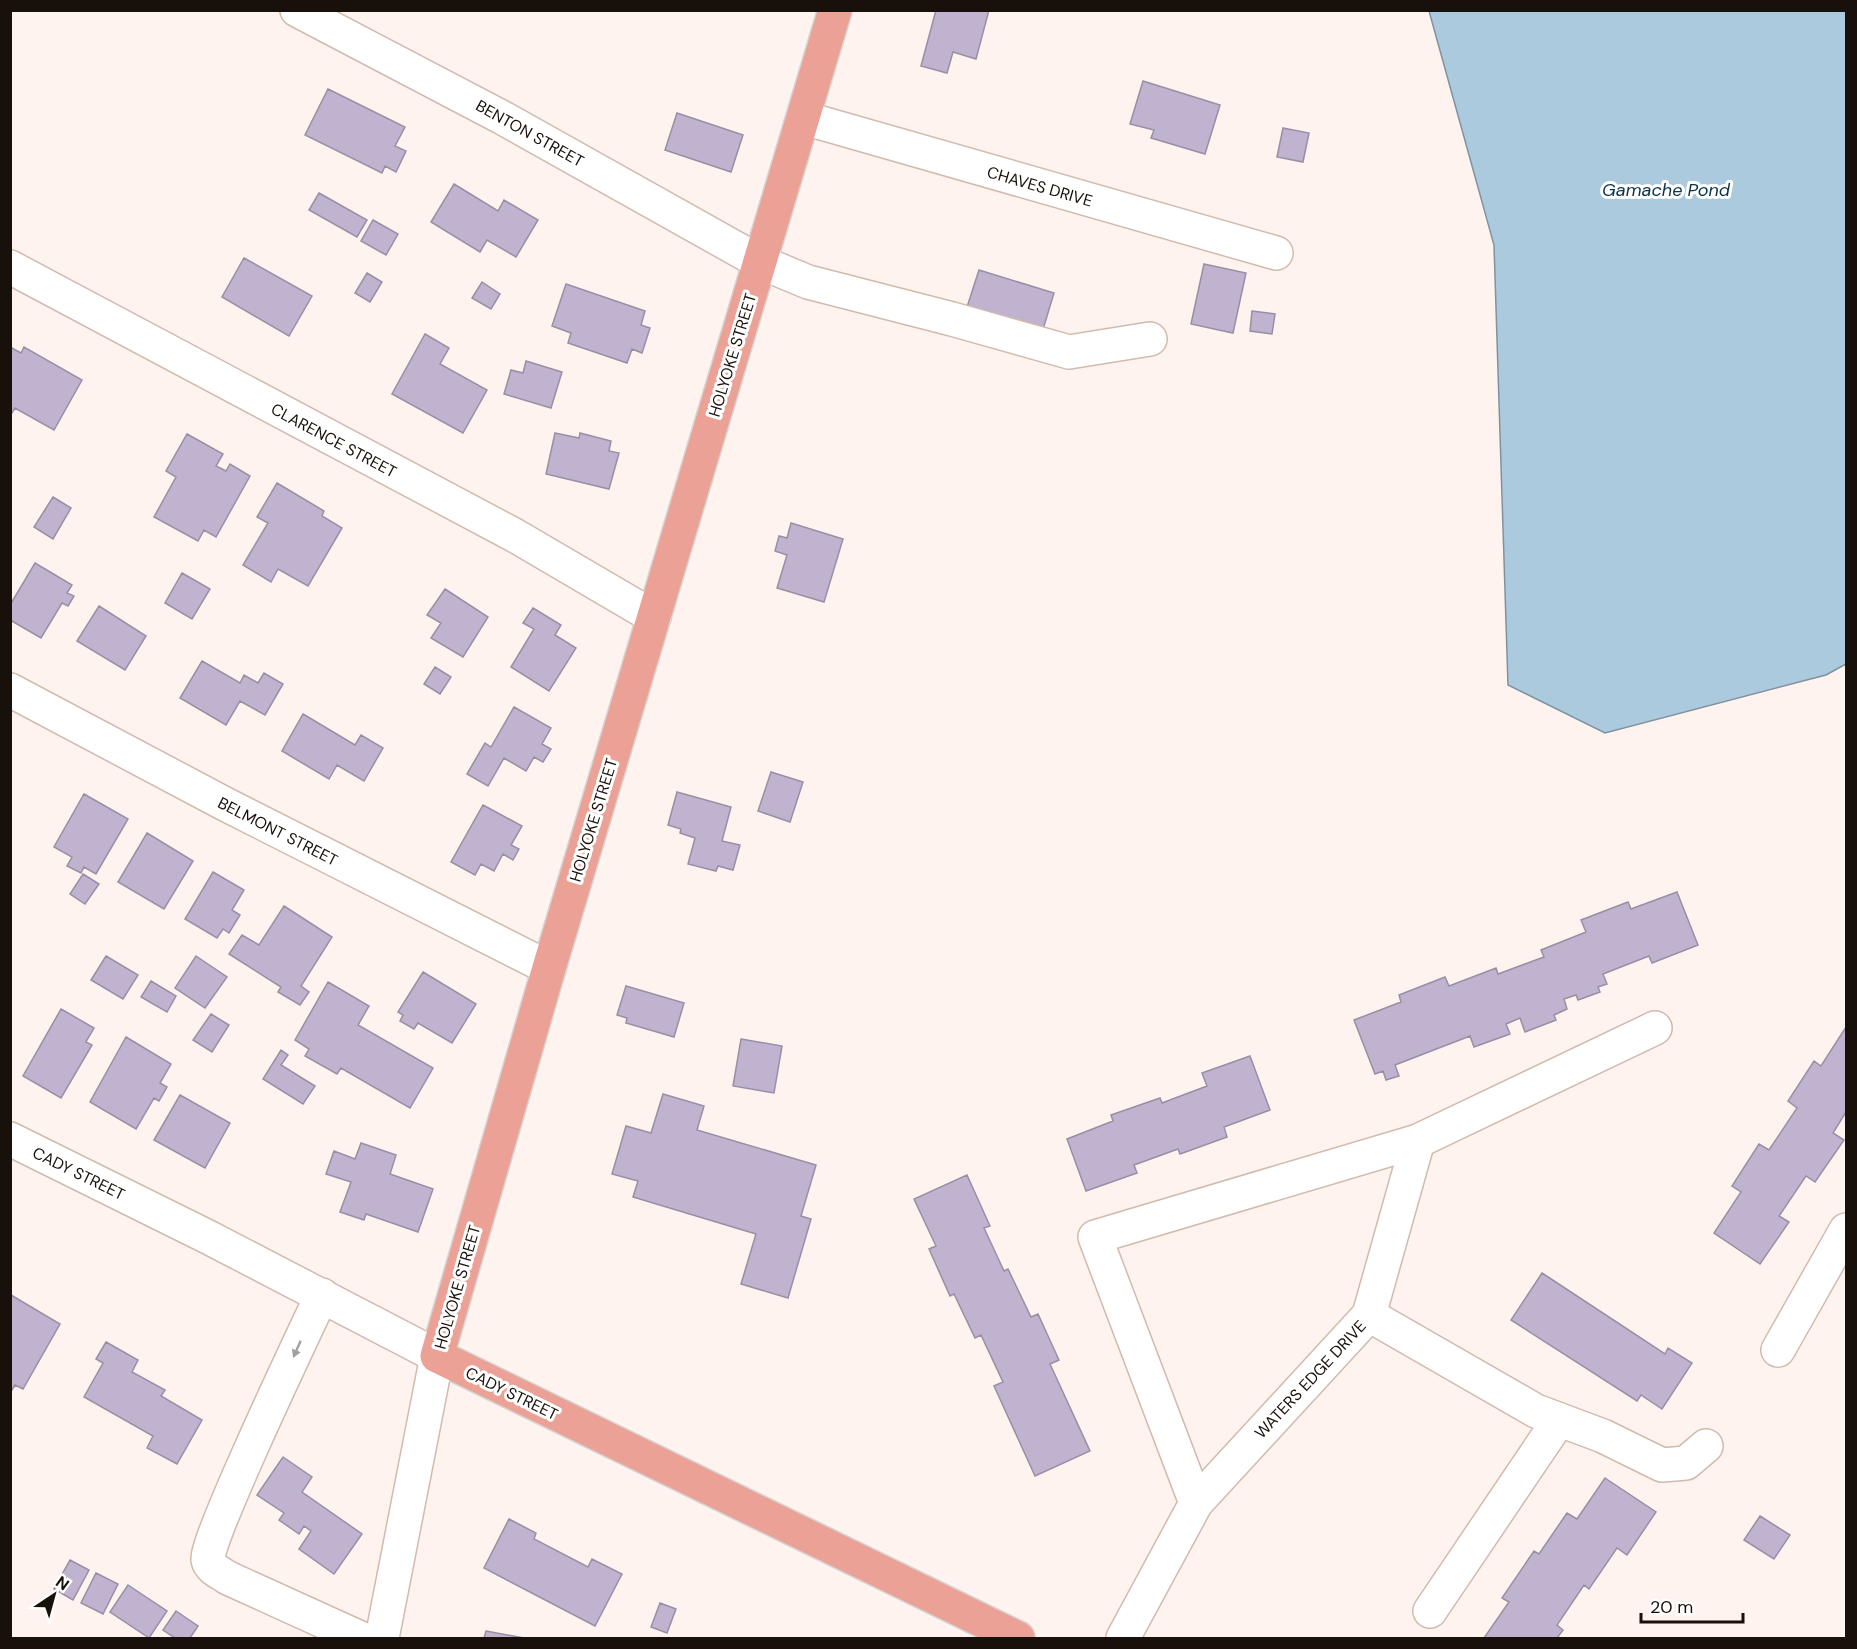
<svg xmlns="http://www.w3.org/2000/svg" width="1857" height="1649" font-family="'DM Sans',sans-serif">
<rect width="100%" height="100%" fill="#fef3ee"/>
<path fill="#accade" stroke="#80929f" stroke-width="1.5" d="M1429 11H1846V664L1826 675 1605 733 1508 685 1494 245Z"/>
<path fill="#bfb3d0" stroke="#988fa5" stroke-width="1.5" d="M936 10H989L976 59 953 52 947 73 921 66Z
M1143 81 1220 105 1205 154 1151 138 1154 130 1130 124Z
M328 89 405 127 395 146 406 151 396 172 385 166 382 173 305 135Z
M677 113 743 135 731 172 665 150Z
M1283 128 1309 133 1303 162 1277 157Z
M454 184 498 211 504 200 538 220 516 257 487 240 480 252 431 222Z
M319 193 367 220 357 237 309 210Z
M373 220 398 234 386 255 361 241Z
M244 258 312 296 289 336 222 297Z
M1204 264 1246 273 1233 333 1191 324Z
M979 270 1054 293 1041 336 967 307Z
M367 273 382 282 370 302 355 293Z
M482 282 500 294 491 309 472 298Z
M566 284 645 311 641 325 650 328 642 353 632 349 627 363 568 343 571 333 552 326Z
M1252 311 1275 314 1272 334 1250 331Z
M425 334 449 348 440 364 487 390 463 433 392 394Z
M10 347 21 353 24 347 82 380 54 430 15 408 10 416Z
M526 361 562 372 551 408 504 394 511 370 523 373Z
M555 433 579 438 580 433 611 441 609 451 619 453 609 489 546 474Z
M187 434 223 454 216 466 226 471 230 464 250 476 216 537 204 530 198 541 154 517 176 477 166 471Z
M277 483 324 511 322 516 342 528 308 586 278 569 271 582 243 565 268 523 257 517Z
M53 497 71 508 53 539 34 527Z
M791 523 843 539 824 602 777 588 787 555 775 551 779 536 787 538Z
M35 563 72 585 67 593 74 596 68 606 62 603 41 638 10 620V605Z
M182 573 210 589 192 619 165 603Z
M445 589 488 617 463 657 431 638 441 623 427 615Z
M99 606 146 636 125 670 77 641Z
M533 608 561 625 555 635 576 648 549 691 511 667 534 629 523 623Z
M202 661 240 683 244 675 258 683 264 673 283 684 265 715 240 701 226 725 180 698Z
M435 667 451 677 440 694 424 684Z
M514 707 551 728 542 744 551 749 543 762 534 757 526 771 504 758 488 786 467 774 485 743 491 747Z
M303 714 355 745 361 735 383 748 364 781 337 765 329 779 282 751Z
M771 772 803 782 790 822 758 811Z
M677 792 731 807 722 841 740 845 733 870 718 866 716 871 688 864 695 838 680 833 681 829 668 825Z
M84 794 128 819 96 874 84 867 81 873 67 866 72 857 54 847Z
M483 805 522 826 511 845 519 849 513 860 503 854 494 871 481 864 475 875 451 862Z
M147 833 193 861 164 909 118 882Z
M213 872 244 890 232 910 240 915 229 933 223 929 217 938 185 919Z
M83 874 99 884 85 904 70 894Z
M1677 892 1698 945 1652 963 1649 956 1603 974 1607 984 1598 987 1600 992 1578 1000 1576 995 1564 999 1567 1009 1554 1015 1556 1020 1525 1032 1520 1018 1506 1024 1510 1034 1474 1047 1470 1036 1395 1065 1399 1076 1386 1080 1383 1071 1375 1074 1354 1020 1401 1002 1399 995 1445 977 1449 986 1496 968 1498 974 1544 957 1541 950 1586 932 1581 920 1628 902 1631 909Z
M284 906 332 937 301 986 309 992 300 1005 278 992 281 987 229 954 242 935 259 945Z
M106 956 138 975 123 999 91 980Z
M196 956 227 977 205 1008 175 988Z
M423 972 476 1004 452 1043 418 1023 414 1029 400 1021 403 1015 398 1012Z
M151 981 176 996 167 1012 141 997Z
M328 982 369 1006 358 1025 433 1068 410 1108 341 1068 337 1074 305 1056 309 1049 295 1040Z
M626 986 684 1003 674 1037 626 1023 627 1018 617 1015Z
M61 1009 94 1028 86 1042 92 1045 61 1098 23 1076Z
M211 1014 229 1025 212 1052 193 1040Z
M1846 1027V1112L1833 1133 1844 1140 1815 1182 1806 1176 1779 1216 1789 1222 1760 1264 1714 1233 1741 1192 1732 1186 1759 1144 1769 1150 1797 1108 1788 1101 1814 1061 1821 1066Z
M126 1037 171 1064 160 1083 167 1087 159 1101 154 1098 136 1129 90 1102Z
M741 1039 782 1046 774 1093 733 1086Z
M281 1050 288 1055 281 1065 315 1086 303 1104 263 1079Z
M1250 1056 1270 1110 1224 1127 1227 1137 1180 1154 1178 1149 1134 1165 1137 1173 1086 1191 1067 1139 1113 1121 1111 1115 1160 1098 1162 1103 1207 1086 1202 1073Z
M663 1094 704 1106 697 1130 816 1165 801 1216 811 1219 788 1298 741 1284 756 1234 633 1197 638 1181 612 1174 626 1126 651 1133Z
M180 1095 230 1123 205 1168 154 1140Z
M361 1143 396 1155 390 1174 433 1189 418 1232 366 1214 364 1220 340 1212 351 1182 326 1174 334 1151 355 1159Z
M967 1175 990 1226 984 1228 1004 1271 1008 1269 1031 1317 1038 1314 1059 1360 1050 1364 1090 1451 1035 1476 994 1386 1003 1382 981 1335 975 1338 954 1294 950 1296 929 1249 936 1246 914 1199Z
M1542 1273 1665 1354 1668 1348 1692 1363 1662 1409 1641 1395 1637 1401 1511 1320Z
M11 1295 60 1324 23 1389 15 1385 10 1393Z
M106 1342 138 1360 132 1372 165 1390 161 1396 202 1420 177 1464 147 1448 153 1436 84 1397 103 1363 96 1359Z
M283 1457 312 1477 302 1492 362 1534 334 1574 299 1549 311 1531 304 1526 299 1534 279 1520 284 1513 257 1495Z
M1605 1478 1656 1512 1627 1555 1617 1548 1589 1589 1584 1585 1557 1625 1563 1630 1557 1638H1484L1509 1602 1502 1598 1534 1551 1539 1554 1567 1513 1577 1519Z
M1760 1516 1790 1535 1774 1559 1744 1540Z
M509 1519 536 1533 534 1539 588 1567 592 1559 622 1574 595 1626 484 1568Z
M70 1560 89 1570 73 1600 54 1589Z
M96 1573 118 1584 103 1614 81 1603Z
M128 1585 167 1611 149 1638 110 1612Z
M660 1603 676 1609 667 1633 651 1627Z
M176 1611 198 1626 190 1638H175L163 1630Z
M486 1631 524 1638H484Z"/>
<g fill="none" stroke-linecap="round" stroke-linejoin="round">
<defs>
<path id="minor" d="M297 10 503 118 760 262 808 282 952 319 1069 352 1150 339
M804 118 1276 253
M10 267 514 535 654 617
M10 690 225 804 549 968
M10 1139 208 1237 437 1356 382 1638
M322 1295C307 1327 204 1543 208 1560 210 1569 221 1573 228 1578L360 1638
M1369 1315 1536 1411 1603 1436 1662 1465 1686 1463 1706 1446
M1778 1350 1846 1230
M1196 1503 1095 1237 1418 1141
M1430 1611 1559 1420
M1123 1638 1196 1503 1369 1315 1418 1141 1655 1028"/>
<path id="major" d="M835 10 549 968 437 1356 1018 1638"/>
</defs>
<use href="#minor" stroke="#d2baad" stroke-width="36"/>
<use href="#major" stroke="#d5d4d3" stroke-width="36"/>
<use href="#minor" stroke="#fff" stroke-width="33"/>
<use href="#major" stroke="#eba195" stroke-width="33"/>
</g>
<defs><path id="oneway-solid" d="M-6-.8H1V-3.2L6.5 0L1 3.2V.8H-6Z" transform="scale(1.5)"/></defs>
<use fill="#a39f9d" href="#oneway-solid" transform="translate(297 1349) rotate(114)"/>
<g text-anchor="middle" stroke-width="6" stroke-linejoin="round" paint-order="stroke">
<g font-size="16" fill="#18100b" stroke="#fff">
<text transform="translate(530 133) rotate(29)" y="6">BENTON STREET</text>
<text transform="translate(1040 186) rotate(16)" y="6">CHAVES DRIVE</text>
<text transform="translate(732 355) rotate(-73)" y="6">HOLYOKE STREET</text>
<text transform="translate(334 440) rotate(28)" y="6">CLARENCE STREET</text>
<text transform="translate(593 820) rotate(-73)" y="6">HOLYOKE STREET</text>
<text transform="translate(278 831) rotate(27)" y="6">BELMONT STREET</text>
<text transform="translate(79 1173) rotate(26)" y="6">CADY STREET</text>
<text transform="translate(457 1287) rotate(-74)" y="6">HOLYOKE STREET</text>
<text transform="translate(1310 1379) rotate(-47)" y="6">WATERS EDGE DRIVE</text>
<text transform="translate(512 1393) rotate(26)" y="6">CADY STREET</text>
</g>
<g font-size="18" font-style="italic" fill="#093348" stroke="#fff">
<text x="1666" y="196">Gamache Pond</text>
</g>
</g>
<rect width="1857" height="1649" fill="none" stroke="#18100b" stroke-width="24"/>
<g transform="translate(54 1595) rotate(36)" stroke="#ffffff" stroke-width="4.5" paint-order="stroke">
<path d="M0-4.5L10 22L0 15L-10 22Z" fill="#18100b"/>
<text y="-9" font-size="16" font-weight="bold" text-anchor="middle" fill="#18100b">N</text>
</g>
<path d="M1641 1613v9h102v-9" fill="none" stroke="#18100b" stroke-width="3"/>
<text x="1650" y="1613" font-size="18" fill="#18100b" stroke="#ffffff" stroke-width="4.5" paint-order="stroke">20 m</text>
</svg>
